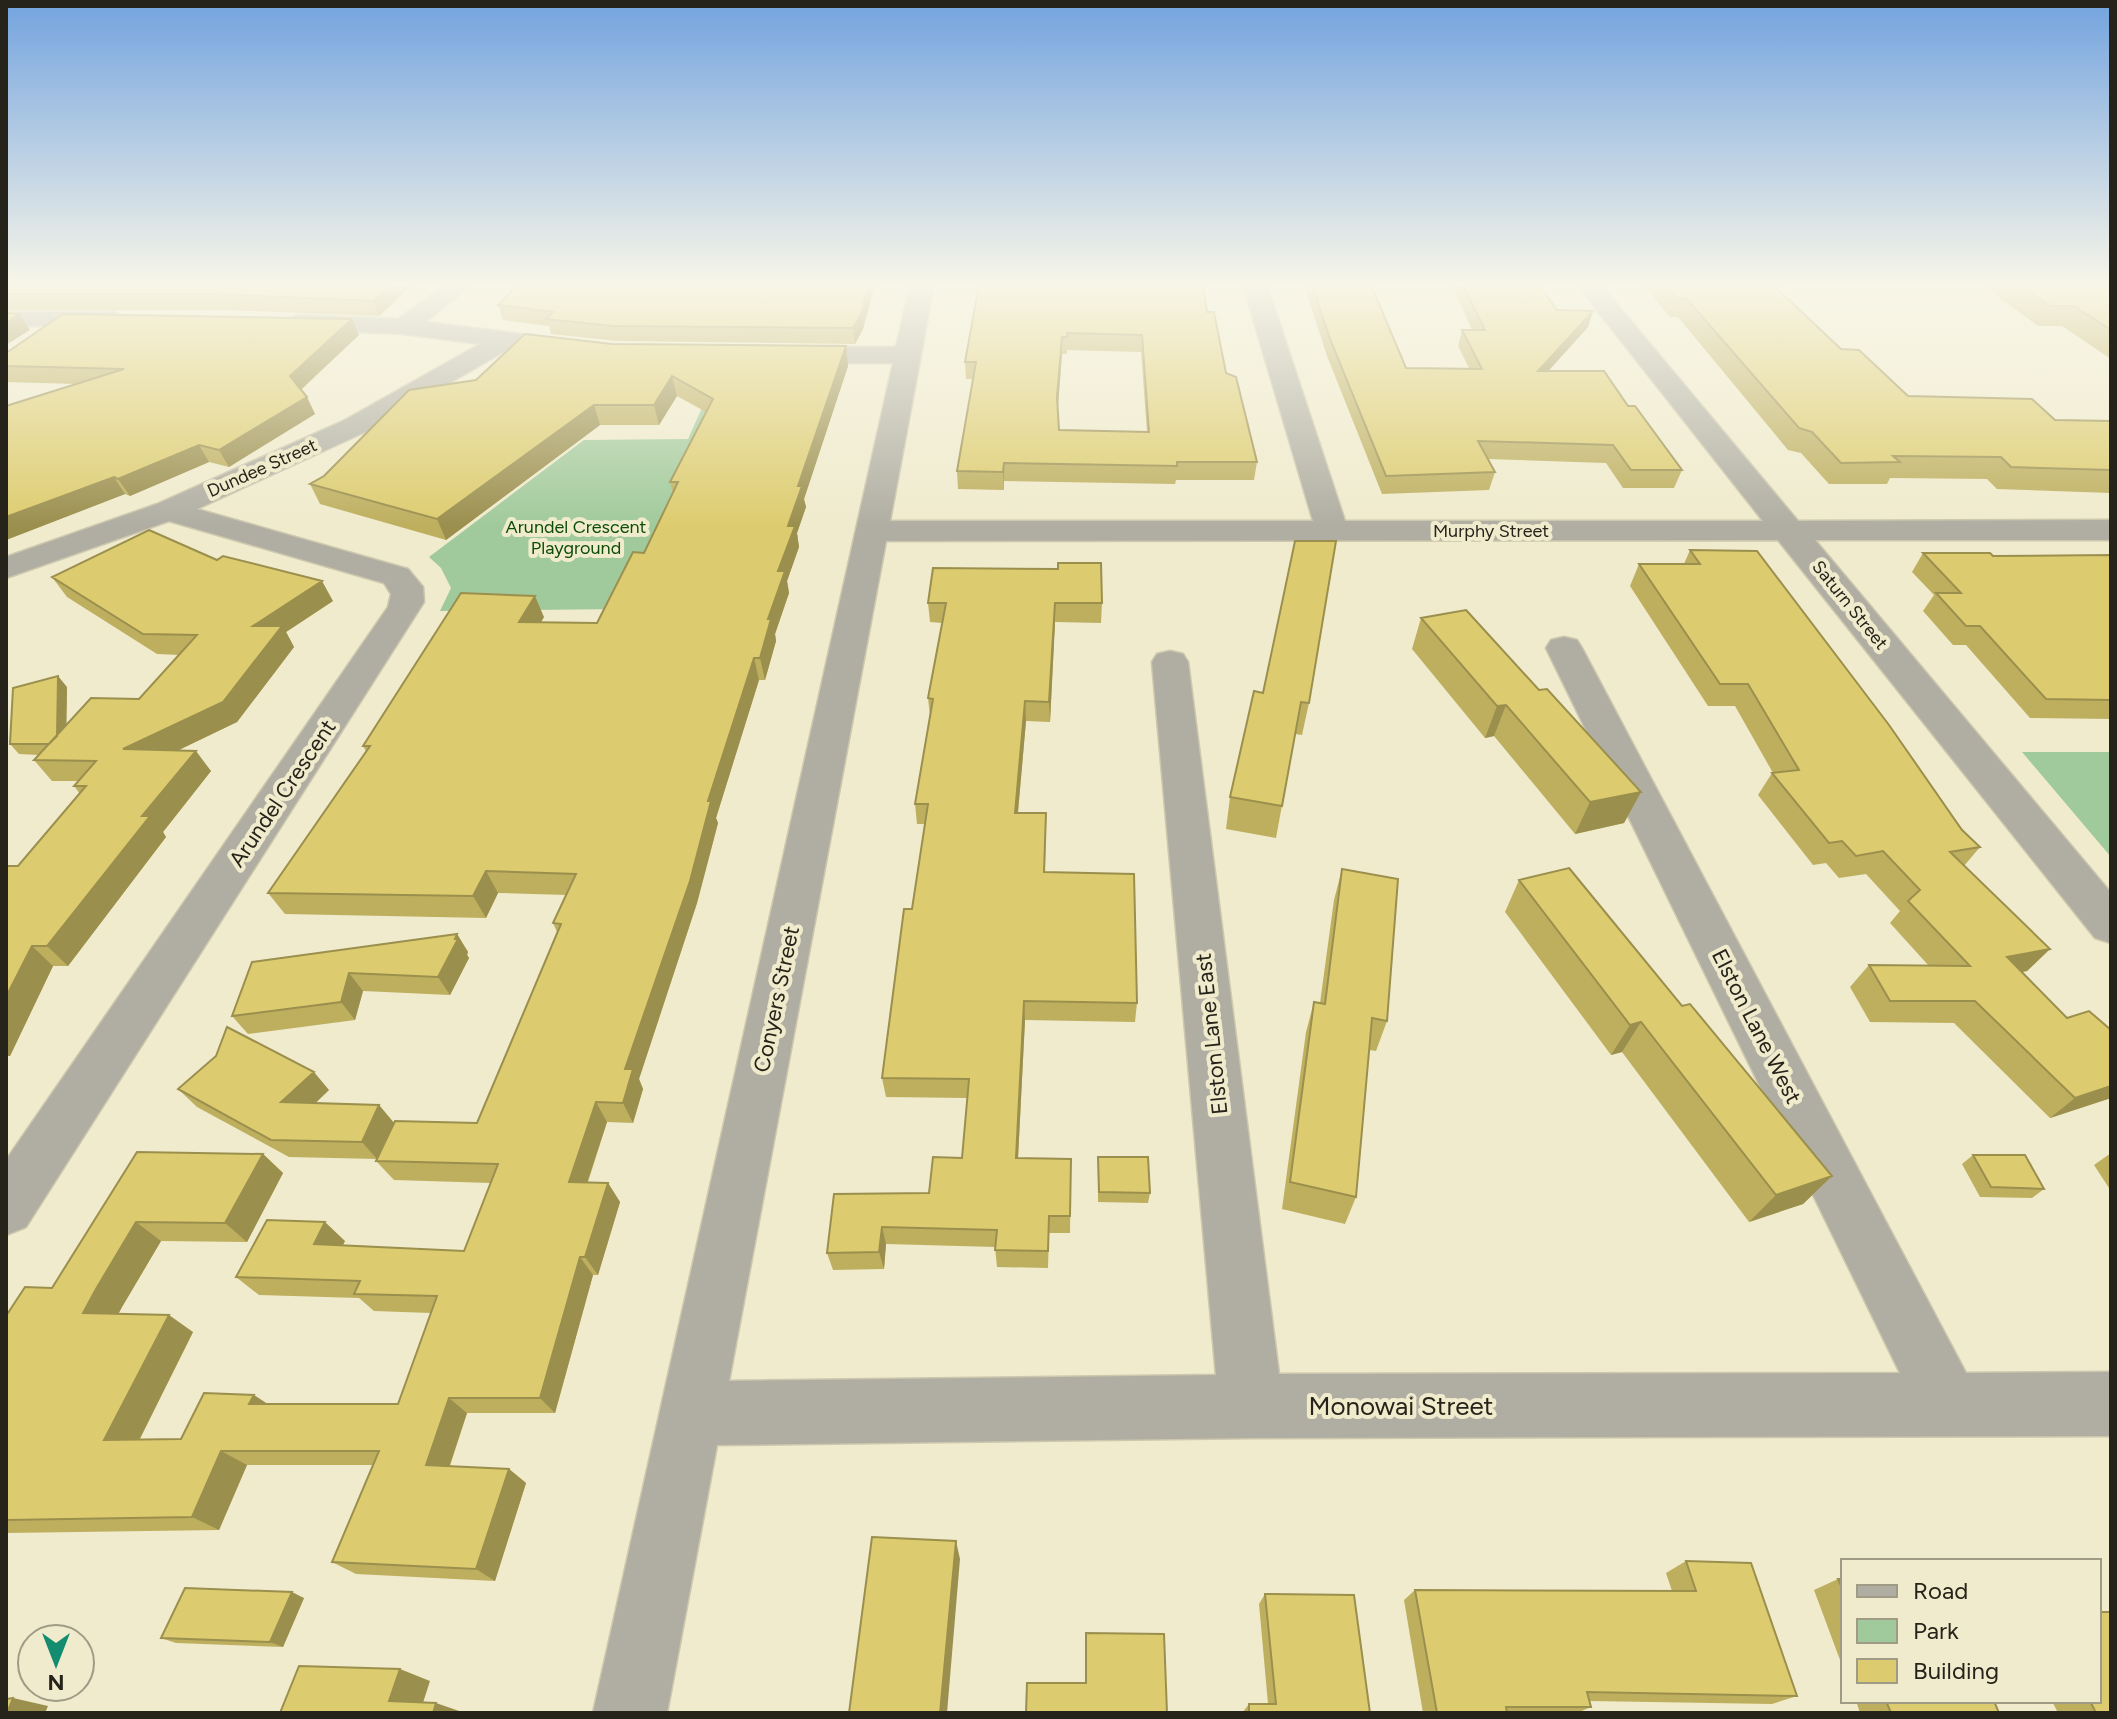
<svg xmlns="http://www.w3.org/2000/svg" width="2117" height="1719" font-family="Figtree,sans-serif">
<rect width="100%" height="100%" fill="#f0ebcd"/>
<path fill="#a1ca9c" d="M718 372H730L623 609 440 611 451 588 441 568 429 557 584 440 688 439Z
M2022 752H2111V857Z"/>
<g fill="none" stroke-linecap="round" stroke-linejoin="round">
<defs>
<path id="minor" d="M445 285H472L425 322 578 341 591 349 578 357 510 348 365 432 197 509 408 569 423 587 424 602 26 1227 6 1235V1160L388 607 391 594 384 583 169 521 6 578V557L157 504 345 420 480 344 403 334 296 329 284 322 296 315 398 319Z
M910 285H934L890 521H1313L1243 285H1267L1345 521H1763L1577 285H1601L1798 521 2111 520V540H1815L2111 893V943L2095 938 1778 540 886 541 729 1381 1216 1375 1152 662 1157 654 1170 651 1183 654 1188 662 1279 1374 1900 1373 1546 648 1551 640 1564 637 1577 640 1582 648 1966 1373 2111 1372V1436L1251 1438 717 1445 667 1713H593L893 363H786L773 355 786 347H896Z
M6 312H115L127 319 115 326H6Z"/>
</defs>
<use href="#minor" stroke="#ccc7ad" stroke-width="3"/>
<use href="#minor" fill="#b0aea2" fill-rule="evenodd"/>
</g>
<path fill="#beaf5f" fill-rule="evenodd" d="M6 285H412L379 316 226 310H6Z
M979 285 1207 312 1226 373 1257 462 1254 480H1176L1175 484 1004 481V490L958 489 957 471 973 379H966L965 362ZM1067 350 1141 352 1147 432 1059 430 1058 408 1062 354H1067Z
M1304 285H1371L1406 368H1469L1458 346 1462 330H1472L1452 285H1539L1557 310 1593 311 1588 327 1548 371 1628 406 1682 470 1674 488H1623L1606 463 1488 459 1495 472 1489 490 1382 494 1327 356Z
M1643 285H1773L1841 349 1908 396 2055 420 2111 421V493L1997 489 1987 479 1890 478 1887 484H1829L1801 453 1788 450 1678 317H1670Z
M1982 285H2111V359L2062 326H2038Z
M874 288 863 329 855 344 617 341 551 334 549 326 503 320 498 305Z
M359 335 301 390 315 414 229 467 209 462 130 496 125 494 6 540V406L77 384 6 382V353Z
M612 344 846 346 848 366 804 499 806 507 797 533 799 547 787 581 789 593 775 634 776 641 765 680H759L716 818 718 823 697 903 639 1079 643 1089 633 1123 607 1122 588 1182 608 1183 620 1202 598 1275H593L555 1413H467L450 1466 509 1469 526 1483 495 1581 356 1574 332 1562 373 1465H247L219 1530 6 1533V1316L52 1288 137 1152 263 1154 283 1173 247 1242 161 1241 122 1307 118 1314 193 1332 140 1439H181L267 1404H398L431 1313 374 1311 359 1298 259 1295 236 1277 345 1241 342 1246 464 1251 491 1183 394 1180 376 1161 477 1123 557 932 553 923 566 895 498 893 486 918 285 914 268 893 366 751 363 746 544 617 541 622 597 623 644 553 673 493 670 482 706 412 677 396 659 425H600L446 540 320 504 310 484 476 380Z
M1690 550 1980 847 1964 866 2050 949 2027 971 2022 972 2067 1018 2111 1030V1098L2050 1118 1954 1023 1870 1022 1850 987 1869 965 1929 966 1890 923 1900 911 1866 874 1839 878 1826 863 1813 865 1758 795 1772 773H1773L1735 706H1708L1630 586 1639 564H1684Z
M1923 553 1993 556 2111 555V719L2030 718 1966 645H1953L1923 611 1934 595 1912 572Z
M217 560 333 601 286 632 294 647 237 722 179 750 211 771 163 832 166 837 68 966H53L10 1056 18 866 80 794 74 786 78 781H52L34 760 39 755 19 754 10 744 67 687 66 725 139 699 179 655 157 654 67 597 52 577Z
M928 603H1102L1101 623 1055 622 1050 722 1026 721 1018 813H1046L1045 872 1137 1003 1135 1022 1025 1020 1018 1159H1071L1070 1233H1049L1048 1268 997 1267 995 1247 886 1244 884 1269 833 1270 827 1253 929 1193 962 1158 967 1098 886 1097 882 1078 912 909 925 824H917L915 804 930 716 928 698 942 623 930 622Z
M1421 618 1539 690 1641 792 1624 823 1575 834 1494 736 1485 738 1412 649Z
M1254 691 1309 703 1302 735 1295 734 1276 838 1226 829 1230 797Z
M1342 869 1387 1021 1376 1051 1369 1050 1356 1197 1345 1224 1282 1209 1306 1032 1314 1002 1320 1003 1334 900Z
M1519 880 1682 1006 1832 1176 1803 1204 1749 1222 1622 1052 1611 1055 1505 912Z
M457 934 468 952 467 955 469 958 450 995 363 991 355 1020 248 1034 232 1016Z
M178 1089 329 1090 315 1103 379 1105 394 1123 377 1159 289 1157 197 1107Z
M2111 1153V1191L2094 1165Z
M1973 1155 2044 1189 2032 1198 1980 1197 1962 1164Z
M1098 1167 1150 1193 1148 1203 1098 1202Z
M1686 1561 1797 1696 1772 1704 1589 1701 1591 1707 1577 1713H1423L1404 1600 1415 1590 1672 1591 1666 1573Z
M1838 1579H1843V1668L1814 1590Z
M1265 1594 1370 1713H1242L1249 1704H1268L1259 1604Z
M304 1598 283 1647 176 1643 161 1638Z
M1856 1701H1994L1999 1713H1860Z
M2052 1701H2099L2111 1713H2058Z"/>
<path fill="#9b8f4e" d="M390 285H412L379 316 373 301Z
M869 285H874V288L863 329 855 344 853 328Z
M1593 311 1588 327 1533 388 1538 371Z
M19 314 30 330 6 345V323Z
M352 319 359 335 298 392 290 376Z
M1062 337V354L1057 415V397Z
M846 346 848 366 804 499 806 507 797 533 799 547 787 581 789 593 775 634 776 641 765 680 760 658 788 526 798 486Z
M672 376 677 396 659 425 654 405Z
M307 397 315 414 229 467 219 450Z
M594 405 600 425 446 540 437 519Z
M199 445 209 462 130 496 118 479Z
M1004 463V490L1003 472Z
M114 477 125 494 6 540V517Z
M322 581 333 601 286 632 294 647 237 722 139 769 123 749 253 626Z
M535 596 544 617 528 644 519 622Z
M1055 603V622L1050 722 1049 702Z
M754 658 759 680 716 818 718 823 697 903 639 1079 643 1089 633 1123 623 1103 625 1069 708 801Z
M58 676 67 687 66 755 57 744Z
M1025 701 1026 721 1016 833 1015 813Z
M1506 705 1494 736 1485 738 1497 706Z
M196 751 211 771 163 832 166 837 68 966 47 946 142 816Z
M1641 792 1624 823 1575 834 1590 802Z
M486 871 498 893 486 918 473 896Z
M457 934 468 952 467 955 469 958 450 995 438 977Z
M32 946 53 966 10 1056H6V997Z
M2050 949 2027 971 1985 979 2007 957Z
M349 973 363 991 355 1020 341 1002Z
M1024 1001 1025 1020 1017 1177 1016 1158Z
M1641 1022 1622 1052 1611 1055 1630 1025Z
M314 1072 329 1090 298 1120 281 1102Z
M2111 1086V1098L2050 1118 2075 1098Z
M596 1102 607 1122 581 1201 569 1182Z
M379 1105 394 1123 377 1159 362 1142Z
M263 1154 283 1173 247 1242 225 1223Z
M1832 1176 1803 1204 1749 1222 1776 1195Z
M608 1183 620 1202 598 1275 585 1257Z
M136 1222 161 1241 122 1307 110 1330 83 1313 96 1289Z
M325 1222 345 1241 334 1263 314 1244Z
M882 1227 886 1244 884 1269 879 1252Z
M580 1257 593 1275 555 1413 540 1398Z
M169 1315 193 1332 132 1454 104 1440Z
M254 1395 277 1410 249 1404Z
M449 1398 467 1413 445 1479 426 1465Z
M221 1451 247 1465 219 1530 192 1517Z
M509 1469 526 1483 495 1581 476 1569Z
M956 1541 960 1559 947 1713H940Z
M292 1592 304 1598 283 1647 270 1642Z
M400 1669 430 1681 420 1712 389 1701Z
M13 1698 48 1706 45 1713H7Z
M436 1703 465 1713H433Z"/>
<path fill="#ddcc6f" stroke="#9b8f4e" stroke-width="2" fill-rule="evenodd" d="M6 285H390L373 301 218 294H6Z
M518 285H869L861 314 853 328 613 326 546 319 553 312 498 305Z
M979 285H1203L1207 312H1214L1226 373 1236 377 1257 462H1177V466L1004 463 1003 472 957 471 976 362H965ZM1067 333 1142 335 1149 432 1059 430 1057 397 1062 337H1067Z
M1312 285H1371L1406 368 1482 369 1462 330H1485L1463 285H1539L1557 310 1593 311 1538 371H1604L1628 406H1635L1682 470H1631L1613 445 1478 441 1495 472 1386 476 1330 339Z
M1667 285H1773L1841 349 1859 350 1908 396 2032 399 2055 420 2111 421V470L2011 467 2001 457 1893 456 1900 462 1841 463 1812 432 1799 428 1686 298H1677Z
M2020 285H2111V330L2074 306H2050Z
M6 313 19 314 6 323Z
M63 314 352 319 290 376 307 397 219 450 199 445 118 479 114 477 6 517V406L124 369 6 366V353Z
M525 334 612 344 846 346 798 486H802L788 526H795L778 571H785L768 619H771L760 658H754L708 801H711L690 881 625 1069H633L623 1103 596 1102 569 1182 608 1183 585 1257H580L540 1398H449L426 1465 509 1469 476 1569 332 1562 379 1451H221L192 1517 6 1520V1316L25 1287 52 1288 137 1152 263 1154 225 1223 136 1222 96 1289 83 1313 169 1315 104 1440 181 1439 204 1393 254 1395 249 1404H398L437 1296 354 1294 360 1281 236 1277 267 1220 325 1222 314 1244 464 1251 498 1164 376 1161 395 1121 477 1123 561 924 553 923 576 874 486 871 473 896 268 893 370 746H363L461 593 535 596 519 622 597 623 633 552 644 553 678 482H670L713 399 672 376 654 405H594L437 519 310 484 324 476 409 390 476 380Z
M149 530 217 560 223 556 322 581 253 626H282L223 702 123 749 196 751 142 816H150L47 946H32L6 997V866H18L86 786H74L96 761 34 760 91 698 139 699 197 635 143 634 52 577Z
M1295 541H1336L1309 703 1301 702 1282 806 1230 797 1254 691 1263 693Z
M1690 550 1757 551 1889 725 1962 830 1980 847 1950 852 2050 949 2007 957 2067 1018 2089 1011 2111 1030V1086L2075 1098 1975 1001H1890L1869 965 1970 966 1908 901 1920 890 1883 851 1856 856 1842 841 1829 843 1772 773 1799 770 1748 684H1720L1639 564H1700Z
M1923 553H1990L1993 556 2111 555V700L2046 699 1980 626H1966L1936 593H1961Z
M1058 563H1101L1102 603H1055L1049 702 1025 701 1015 813H1046L1044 872 1134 874 1137 1003 1024 1001 1016 1158 1071 1159 1070 1216H1049L1048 1251 995 1250 997 1230 882 1227 879 1252 827 1253 834 1194 929 1193 933 1157 962 1158 969 1079 882 1078 904 909H912L928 804H915L933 699 928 698 946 603H928L933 568 1058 569Z
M1466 610 1539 690 1547 689 1641 792 1590 802 1506 705 1497 706 1421 618Z
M58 676 57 736 49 744H10L13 688Z
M1569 868 1682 1006 1690 1004 1832 1176 1776 1195 1641 1022 1630 1025 1519 880Z
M1342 869 1398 879 1387 1021 1372 1018 1356 1197 1290 1182 1314 1002 1325 1004Z
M457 934 455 939H458L438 977 349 973 341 1002 232 1016 252 962Z
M227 1027 314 1072 281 1102 379 1105 362 1142 271 1140 178 1089 216 1056Z
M1973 1155H2025L2044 1189 1991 1187Z
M1098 1157H1148L1150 1193 1099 1192Z
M872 1537 956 1541 940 1713H849Z
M1686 1561 1751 1563 1797 1696 1587 1692 1591 1707H1506L1507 1713H1437L1415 1590 1696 1591Z
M1838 1579H1843V1590Z
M185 1588 292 1592 270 1642 161 1638Z
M1265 1594 1354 1595 1370 1713H1249V1704H1276Z
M2099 1612H2111V1713H2096L2090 1701H2099Z
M1086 1633 1164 1634 1167 1713H1026L1027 1683H1086Z
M299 1666 400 1669 389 1701 436 1703 433 1713H280Z
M13 1698 7 1713H6V1699Z
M1886 1701H1994L1999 1713H1891Z"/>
<linearGradient id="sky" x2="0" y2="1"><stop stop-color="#73a3df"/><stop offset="0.54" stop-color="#f8f6e8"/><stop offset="1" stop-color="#f8f6e8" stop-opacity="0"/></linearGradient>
<rect width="2117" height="526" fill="url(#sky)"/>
<g text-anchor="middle" stroke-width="8" stroke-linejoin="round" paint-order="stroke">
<g font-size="18" fill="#26241a" stroke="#f0ebcd">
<text transform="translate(262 468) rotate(-24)" y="6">Dundee Street</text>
<text x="1491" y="537">Murphy Street</text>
<text transform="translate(1850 605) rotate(51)" y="6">Saturn Street</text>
</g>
<g font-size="18" fill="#0d4d06" stroke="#f0ebcd">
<text x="576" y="533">Arundel Crescent<tspan x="576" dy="21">Playground</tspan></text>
</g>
<g font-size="22" fill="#26241a" stroke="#f0ebcd">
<text transform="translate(282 793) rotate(-56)" y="8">Arundel Crescent</text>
<text transform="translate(776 999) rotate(-78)" y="8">Conyers Street</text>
<text transform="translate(1757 1026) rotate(63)" y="8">Elston Lane West</text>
<text transform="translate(1211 1034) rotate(-96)" y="8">Elston Lane East</text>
</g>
<g font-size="26" fill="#26241a" stroke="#f0ebcd">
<text x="1401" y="1415">Monowai Street</text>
</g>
</g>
<rect width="2117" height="1719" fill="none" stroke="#26241a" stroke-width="16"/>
<rect x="1841" y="1559" width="260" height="144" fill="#f0ebcd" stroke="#9f9b85" stroke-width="2"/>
<rect x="1857" y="1585" width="40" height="12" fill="#b0aea2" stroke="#9f9b85" stroke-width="2"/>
<text x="1913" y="1599" font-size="24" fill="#26241a">Road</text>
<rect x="1857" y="1619" width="40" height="24" fill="#a1ca9c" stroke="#9f9b85" stroke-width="2"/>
<text x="1913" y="1639" font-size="24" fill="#26241a">Park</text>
<rect x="1857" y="1659" width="40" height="24" fill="#ddcc6f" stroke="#9f9b85" stroke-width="2"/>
<text x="1913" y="1679" font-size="24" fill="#26241a">Building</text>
<g transform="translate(56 1663) rotate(180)"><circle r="38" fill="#f0ebcd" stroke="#9f9b85" stroke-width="2"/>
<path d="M0-6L14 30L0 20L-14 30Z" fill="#138c6f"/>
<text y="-12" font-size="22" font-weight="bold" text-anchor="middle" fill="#26241a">N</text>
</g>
</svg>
